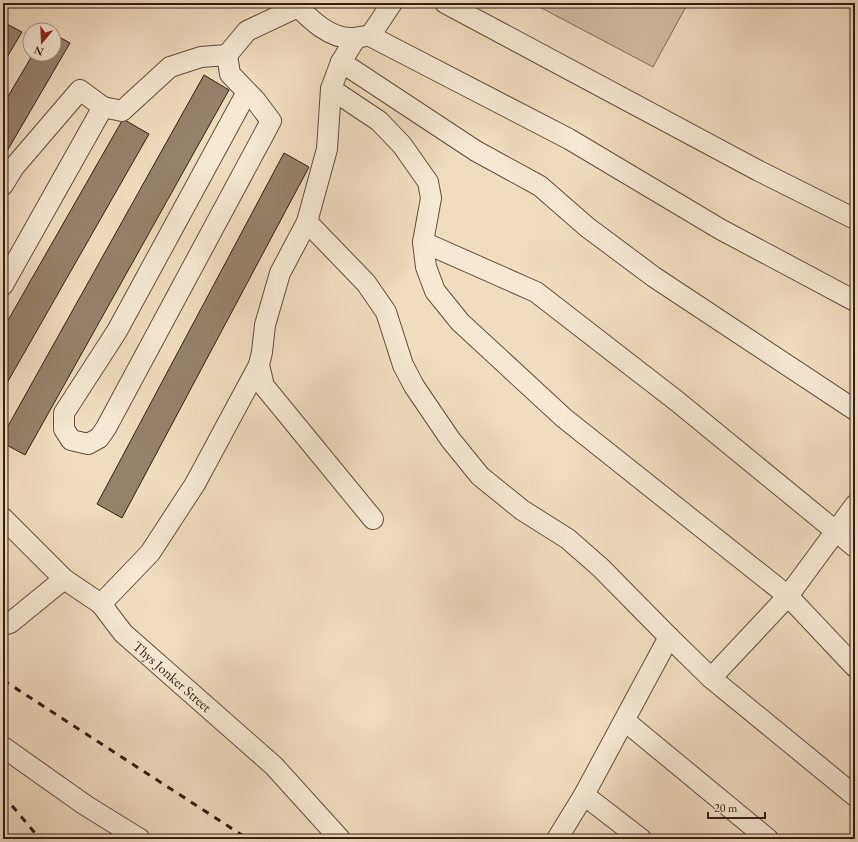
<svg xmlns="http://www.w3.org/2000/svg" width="858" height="842" font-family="'EB Garamond',serif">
<rect width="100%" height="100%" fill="#f0ddbf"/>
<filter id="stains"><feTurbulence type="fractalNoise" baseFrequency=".005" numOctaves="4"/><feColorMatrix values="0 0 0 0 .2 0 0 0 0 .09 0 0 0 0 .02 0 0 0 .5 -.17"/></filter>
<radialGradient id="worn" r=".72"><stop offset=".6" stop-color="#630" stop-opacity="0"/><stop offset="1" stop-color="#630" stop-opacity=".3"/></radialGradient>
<path fill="#d0bda2" stroke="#826e5b" d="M532 3H688L653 67Z"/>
<path fill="#95826d" stroke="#332014" d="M3 22 22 32 3 64Z
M54 34 70 43 3 158V105L33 54H54Z
M204 75 229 90 25 455 3 443V435Z
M123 119 149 134 3 390V329Z
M284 153 309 167 122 518 97 504Z"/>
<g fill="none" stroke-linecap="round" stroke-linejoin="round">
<defs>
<g id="minor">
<path d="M294 3C309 18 328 38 351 38 356 38 361 37 366 36"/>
<path d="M445 3 759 171 855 219"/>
<path d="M370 36 569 139 720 229 855 301"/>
<path d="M370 36 392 3"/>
<path d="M356 38 341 62 331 89 327 149 307 222 366 283 386 312 403 365 414 386 450 439 480 476 522 510 568 539 601 568 669 637 711 678 855 796"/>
<path d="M341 62 476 151 540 186 587 227 654 277 855 410"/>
<path d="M331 89 379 121 402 145 428 182 431 198 423 242 426 267 435 291 460 322 564 418 788 596 855 667"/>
<path d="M247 92 117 331 64 413V429L71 440 88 444 99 438 106 428 271 121 256 101 230 74 227 55 247 31 298 7"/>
<path d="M3 185 14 167 80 90 103 107 122 111 170 67 201 57 227 55"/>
<path d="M307 222 280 273 265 325 262 352 259 365 264 386 373 519"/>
<path d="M423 242 536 292 678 402 855 547"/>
<path d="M3 285 103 107"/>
<path id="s1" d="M3 518 64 579 101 604 123 633 274 766 340 839"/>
<path d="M101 604 150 553 195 484 259 365"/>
<path d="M3 625 10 623 64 579"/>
<path d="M711 678 788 596 855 505"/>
<path d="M625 721 768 839"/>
<path d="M3 747 85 805 140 839"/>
<path d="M584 795 641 839"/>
<path d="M557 839 584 795 669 637"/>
</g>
</defs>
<use href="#minor" stroke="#624f3f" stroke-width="22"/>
<use href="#minor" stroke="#f5e9d5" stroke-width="20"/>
<path stroke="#332014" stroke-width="3" stroke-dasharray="7 7" stroke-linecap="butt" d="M3 680 248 839
M3 795 40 839"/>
</g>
<g text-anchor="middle" stroke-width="3" stroke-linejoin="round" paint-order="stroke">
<g font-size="14" fill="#332014" stroke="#f5e9d5">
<text dy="5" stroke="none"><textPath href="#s1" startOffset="233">Thys Jonker Street</textPath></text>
</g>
</g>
<rect width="858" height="842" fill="none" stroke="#f0ddbf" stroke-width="16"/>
<rect x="4" y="4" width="850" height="834" fill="none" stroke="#332014" stroke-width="2"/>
<rect x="8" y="8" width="842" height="826" fill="none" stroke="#332014"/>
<g transform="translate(42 42) rotate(199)"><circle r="19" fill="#f5e9d5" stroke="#a79988"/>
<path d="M0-3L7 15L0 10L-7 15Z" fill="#8f2418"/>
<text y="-6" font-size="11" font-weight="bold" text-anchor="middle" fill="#332014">N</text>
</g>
<path d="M708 812v6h57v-6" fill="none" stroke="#332014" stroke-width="2"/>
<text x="714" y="812" font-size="12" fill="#332014" stroke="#f5e9d5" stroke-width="3" paint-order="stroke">20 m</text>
<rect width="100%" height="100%" filter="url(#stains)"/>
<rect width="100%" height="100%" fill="url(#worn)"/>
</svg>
